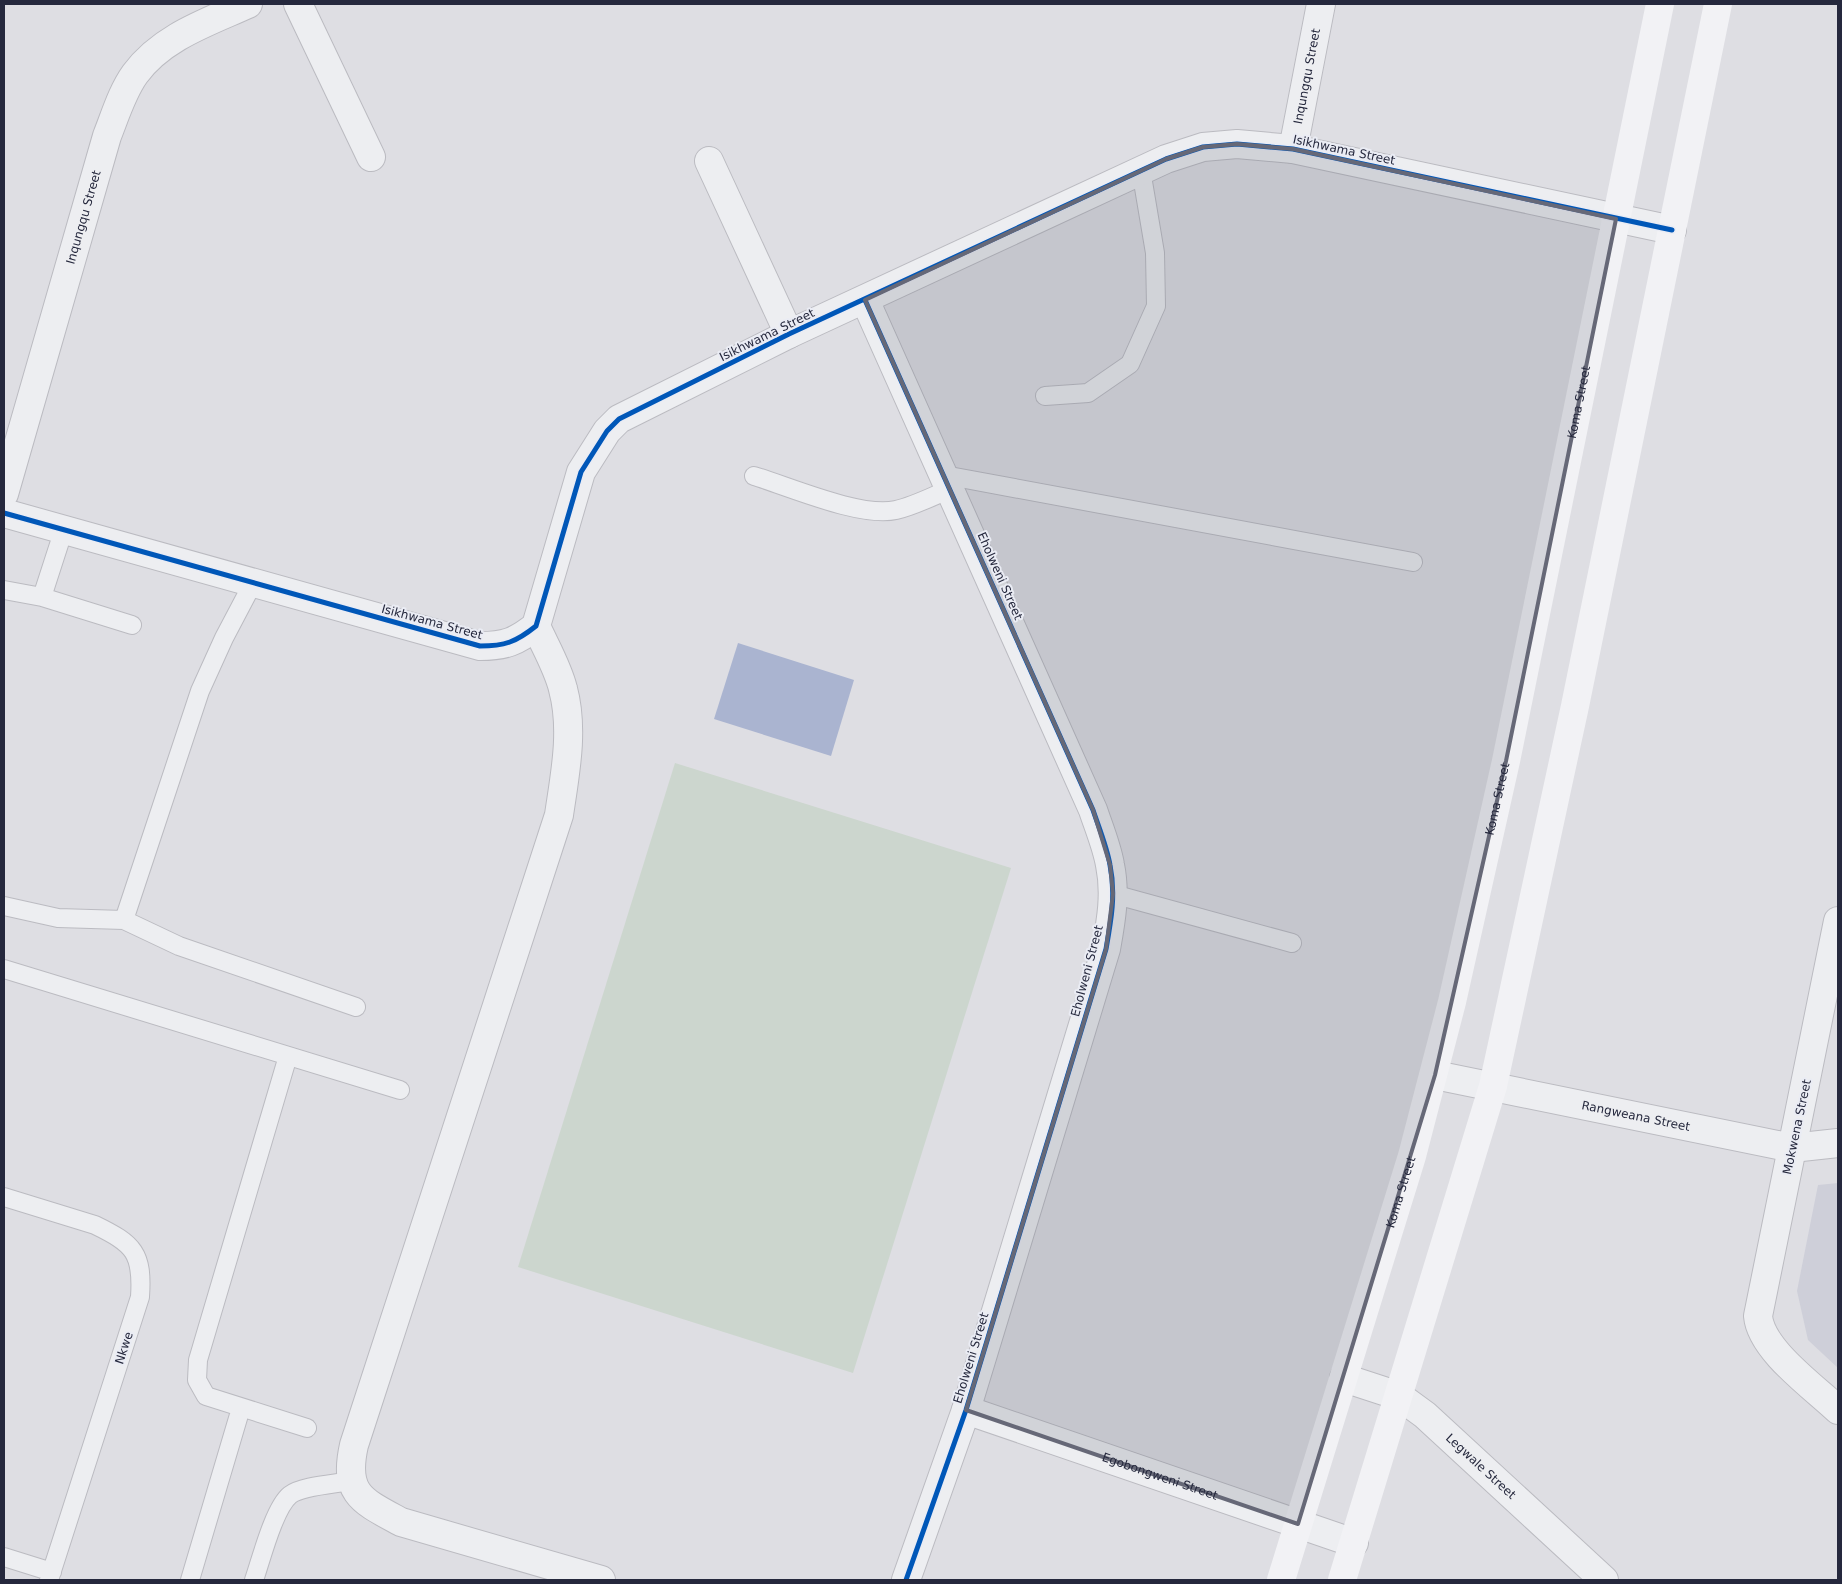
<svg xmlns="http://www.w3.org/2000/svg" width="1842" height="1584" font-family="'DejaVu Sans',sans-serif">
<rect width="100%" height="100%" fill="#dedee3"/>
<path fill="#cecfd9" d="M1838 1183V1368L1808 1340 1797 1291 1818 1185Z"/>
<path fill="#ccd6ce" d="M675 763 1011 868 853 1373 518 1267Z"/>
<path fill="#aab4d0" d="M738 643 854 680 831 756 714 719Z"/>
<g fill="none" stroke-linecap="round" stroke-linejoin="round">
<defs>
<path id="service" d="M1045 396 1088 393 1130 364 1156 306 1155 253 1141 170
M944 475 1413 562
M754 476C790 487 861 518 896 510 914 506 933 496 950 489
M4 590 42 597 132 625
M42 597 64 529
M1113 894 1292 943
M4 906 58 918 124 920 179 946 356 1007
M124 920 200 691 224 638 253 583
M4 969 400 1090
M288 1056 198 1360 197 1380 206 1396 307 1428
M4 1197 95 1225C134 1244 143 1253 140 1297L49 1580
M4 1557 52 1572
M190 1580 241 1408
M254 1580C261 1560 274 1508 290 1495 301 1486 335 1484 350 1481"/>
<g id="minor">
<path d="M298 4 371 157"/>
<path id="s1" d="M1293 149 1321 4"/>
<path d="M709 161 789 334"/>
<path d="M865 300 1093 810C1099 828 1107 847 1110 865 1116 894 1111 921 1106 949L966 1410 906 1580"/>
<path id="s2" d="M4 494 107 136C115 116 122 92 135 74 162 37 208 22 248 4"/>
<path d="M4 513 480 646C505 646 516 642 536 626L581 472 607 431 619 419 789 334 1166 159 1203 147 1237 144 1293 149 1672 230"/>
<path d="M536 626C545 646 558 668 563 689 574 730 565 774 559 815L354 1445C343 1494 362 1501 401 1522L601 1580"/>
<path d="M1838 921 1758 1316C1761 1350 1814 1387 1838 1410"/>
<path id="s3" d="M1435 1075 1792 1148 1838 1143"/>
<path id="s4" d="M966 1410 1354 1543"/>
</g>
<g id="tertiary">
<path id="s5" d="M1344 1378 1399 1396 1425 1415 1604 1580"/>
</g>
</defs>
<use href="#service" stroke="#bbbbc1" stroke-width="20"/>
<use href="#minor" stroke="#bbbbc1" stroke-width="30"/>
<use href="#tertiary" stroke="#bbbbc1" stroke-width="30"/>
<use href="#service" stroke="#edeef1" stroke-width="18"/>
<use href="#minor" stroke="#edeef1" stroke-width="28"/>
<use href="#tertiary" stroke="#edeef1" stroke-width="28"/>
<g stroke="#f2f2f5" stroke-width="28">
<path id="s6" d="M1281 1580 1412 1156 1452 1002 1506 761 1660 4"/>
<path d="M1342 1580 1493 1086 1575 706 1718 4"/>
</g>
<defs>
<path id="cycleway" d="M865 300 1093 810C1099 828 1107 847 1110 865 1116 894 1111 921 1106 949L966 1410 906 1580
M4 513 480 646C505 646 516 642 536 626L581 472 607 431 619 419 789 334 1166 159 1203 147 1237 144 1293 149 1672 230"/>
</defs>
<use href="#cycleway" stroke="#eaecf4" stroke-width="8"/>
<use href="#cycleway" stroke="#0057b8" stroke-width="5"/>
</g>
<path fill="#666877" fill-opacity="0.2" stroke="#666877" stroke-width="4" stroke-linejoin="round" d="M1237 144 1293 149 1616 219 1506 761 1435 1075 1298 1524 966 1410 1106 949 1113 894 1110 865 1093 810 865 300 1166 159 1203 147Z"/>
<g text-anchor="middle" stroke-width="4" stroke-linejoin="round" paint-order="stroke">
<g font-size="12" fill="#25283d" stroke="#eaecf4">
<text dy="4" stroke="none"><textPath href="#s1" startOffset="74">Inqungqu Street</textPath></text>
<text transform="translate(1344 150) rotate(12)" y="4">Isikhwama Street</text>
<text dy="4" stroke="none"><textPath href="#s2" startOffset="288">Inqungqu Street</textPath></text>
<text transform="translate(767 335) rotate(-26)" y="4">Isikhwama Street</text>
<text dy="4" stroke="none"><textPath href="#s6" startOffset="1216">Koma Street</textPath></text>
<text transform="translate(1000 576) rotate(66)" y="4">Eholweni Street</text>
<text transform="translate(432 622) rotate(15)" y="4">Isikhwama Street</text>
<text dy="4" stroke="none"><textPath href="#s6" startOffset="811">Koma Street</textPath></text>
<text transform="translate(1087 971) rotate(-75)" y="4">Eholweni Street</text>
<text dy="4" stroke="none"><textPath href="#s3" startOffset="205">Rangweana Street</textPath></text>
<text transform="translate(1797 1127) rotate(-78)" y="4">Mokwena Street</text>
<text dy="4" stroke="none"><textPath href="#s6" startOffset="406">Koma Street</textPath></text>
<text transform="translate(124 1348) rotate(-72)" y="4">Nkwe</text>
<text transform="translate(971 1358) rotate(-73)" y="4">Eholweni Street</text>
<text dy="4" stroke="none"><textPath href="#s5" startOffset="166">Legwale Street</textPath></text>
<text dy="4" stroke="none"><textPath href="#s4" startOffset="205">Egobongweni Street</textPath></text>
</g>
</g>
<rect width="1842" height="1584" fill="none" stroke="#25283d" stroke-width="10"/>
</svg>
